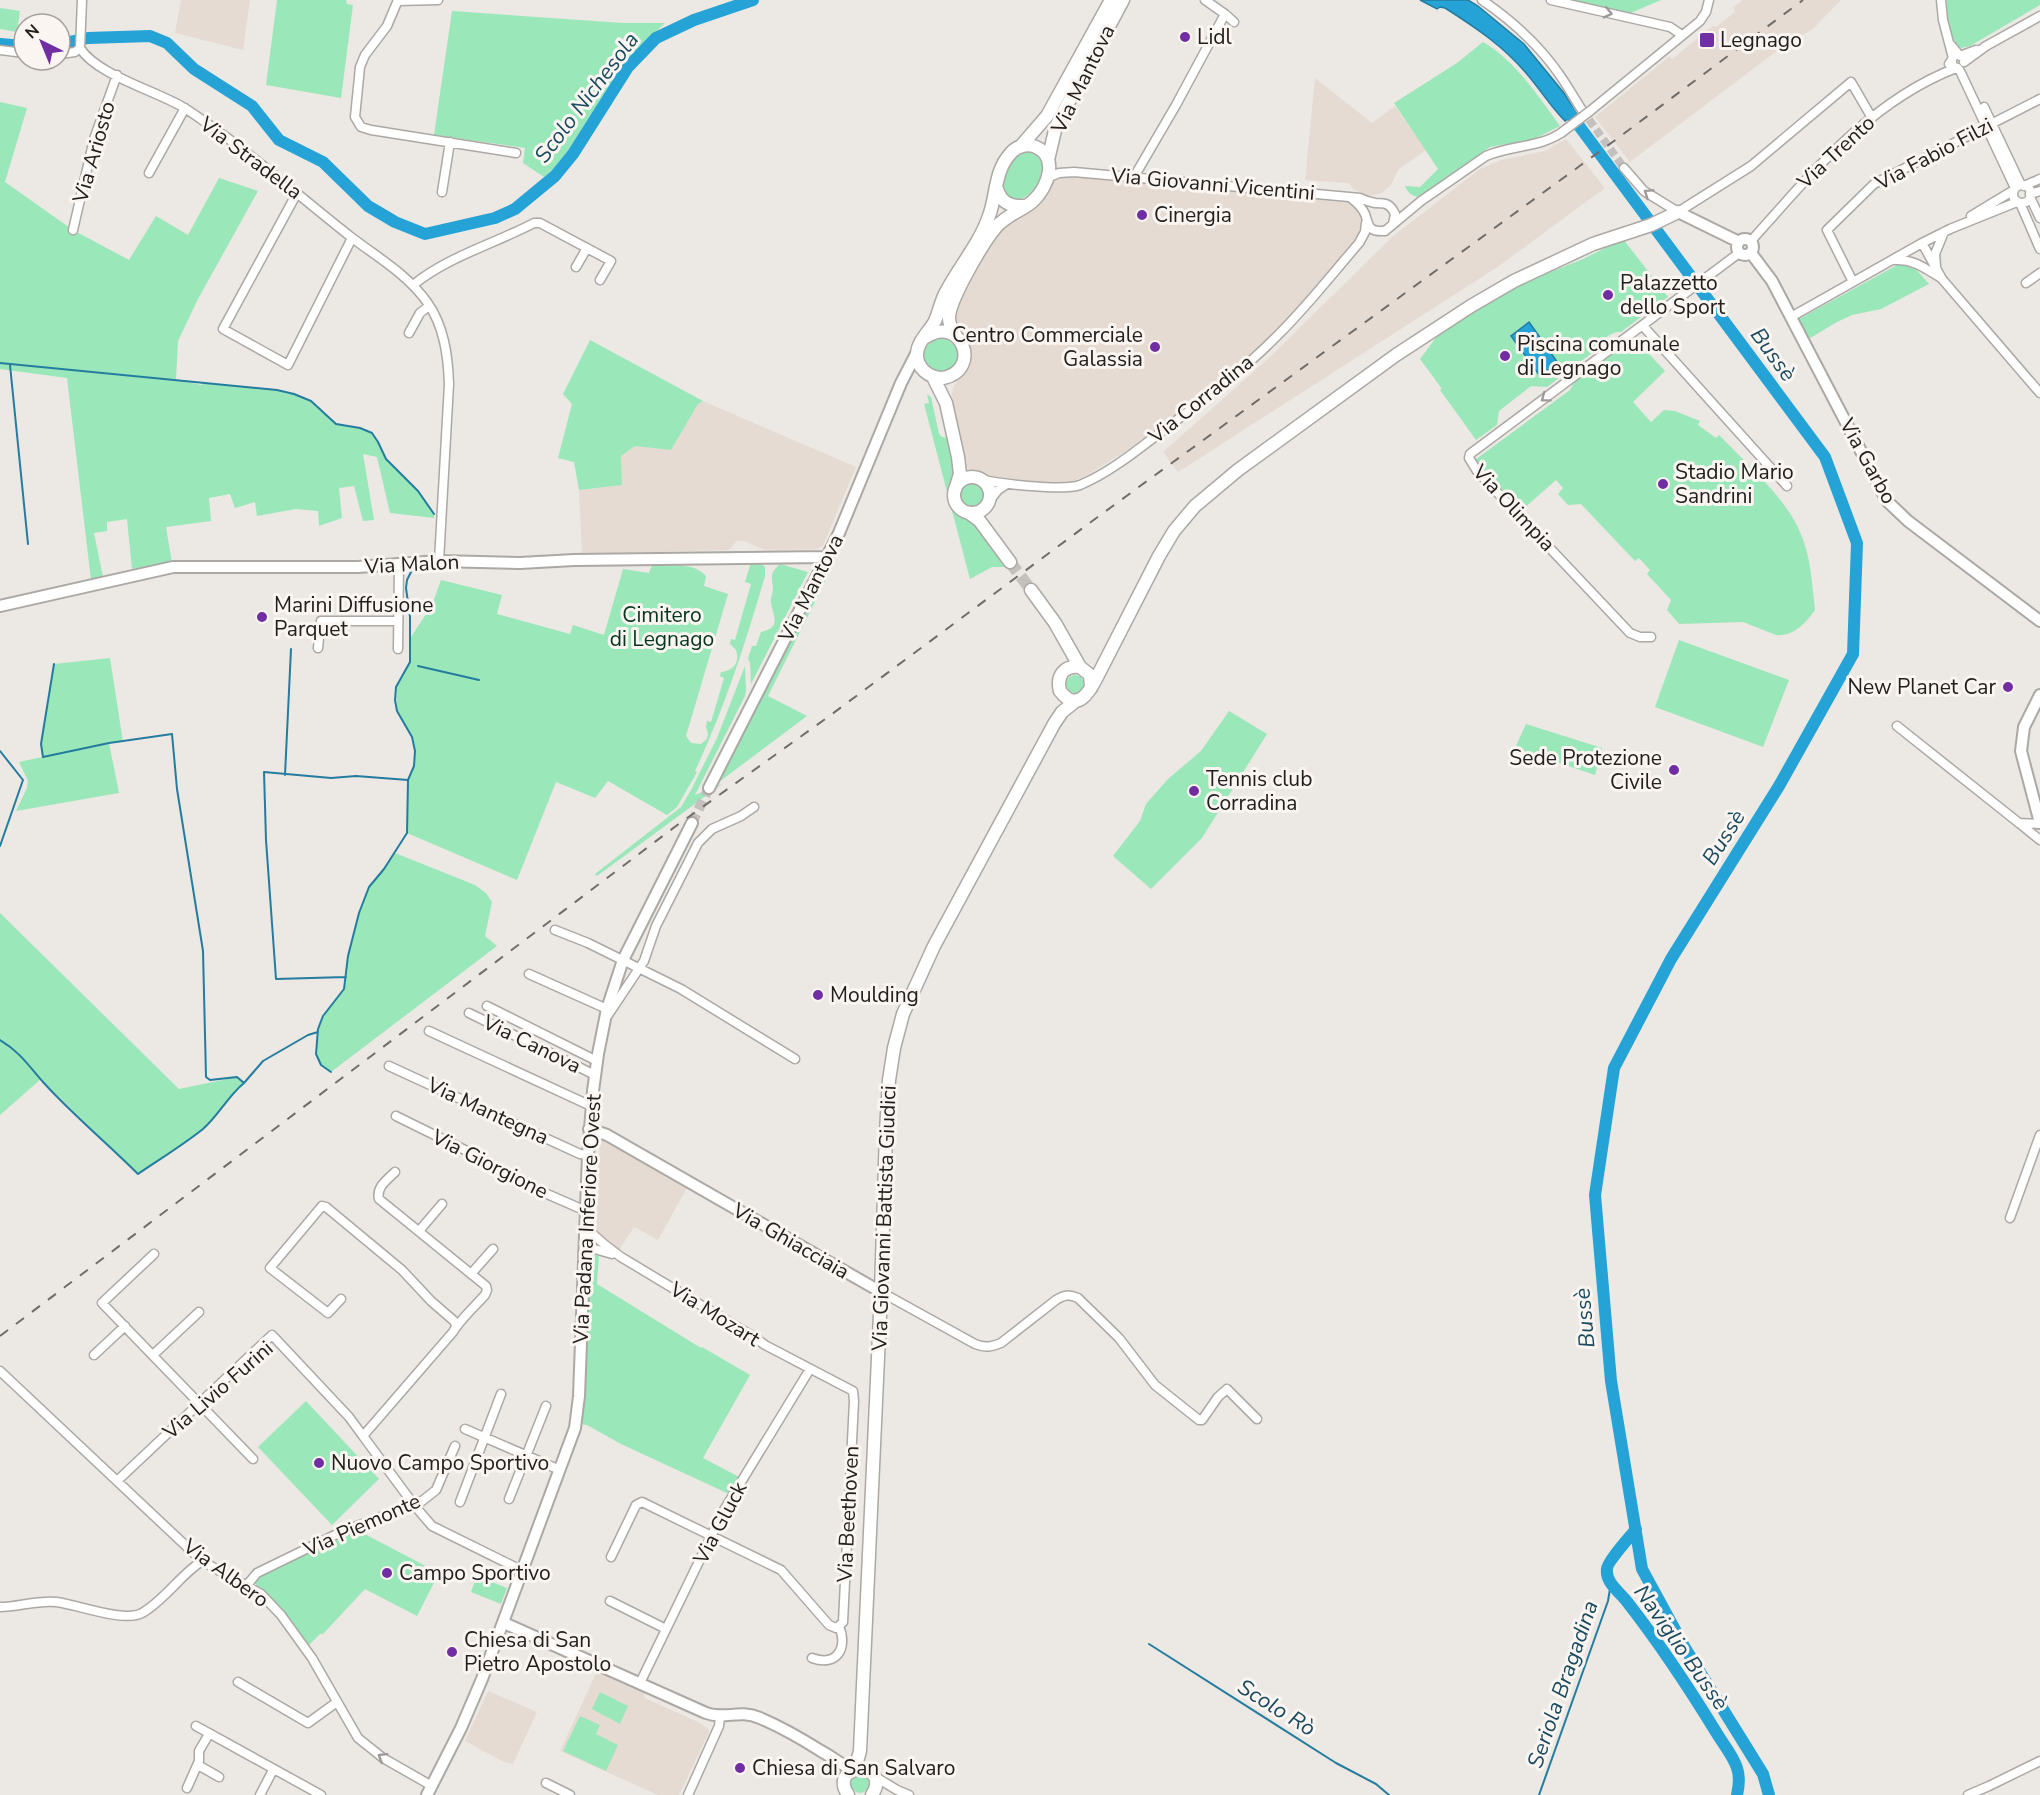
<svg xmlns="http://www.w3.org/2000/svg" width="2040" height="1795" font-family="'Nunito Sans',sans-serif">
<rect width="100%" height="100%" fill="#ece8e4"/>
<path fill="#e6dbd2" d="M181 0H250L243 50 175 33Z
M1743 0H1841L1813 29 1786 44 1630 162 1595 117 1670 56 1672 59 1713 26 1716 27 1735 12 1733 7Z
M1315 78 1372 123 1395 106 1426 150 1398 170 1391 185 1382 193 1369 196 1353 189 1349 183 1305 180Z
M1566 139 1605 188 1499 266 1178 472 1163 452 1270 357 1393 236 1480 169 1501 160 1545 151Z
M1066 175 1349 201 1354 203 1360 213 1362 232 1277 330 1219 381 1149 437 1084 477 1072 481 1054 483 987 477 972 472 965 465 950 404 953 387 966 370 970 357 954 327 956 303 994 237 1013 218 1037 208 1053 180 1056 177Z
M703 401 856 467 823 546 816 549 765 550 743 541H737L729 550 582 554 579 490 622 485 621 456 635 446 671 450 698 404Z
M600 1141H607L688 1186 658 1240 634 1227 619 1250 607 1242 596 1231Z
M598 1669 644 1690V1697L647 1699 698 1722 709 1729V1732L679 1795H658L560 1751Z
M488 1691 537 1712 513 1764 502 1761 465 1741Z"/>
<path fill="#9ae7b9" d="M277 0H346L347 4 353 5 341 98 266 85Z
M1560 0H1661L1626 15Z
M1947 0H2040V5L1970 46 1961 48C1949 39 1947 14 1947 0Z
M0 8 20 11 17 32 0 29Z
M452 11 623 23H665L623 63 567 153 560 164 544 177 523 163 525 148 434 135Z
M1483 42C1515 60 1538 96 1560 126L1534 139 1490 147 1426 192 1418 197C1411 195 1408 193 1405 186L1420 187 1438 169 1394 103 1457 63Z
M0 102 27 108 5 182 73 230 129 260 156 216 188 235 219 178 258 191 198 299 178 341 176 379 201 385 205 383 277 390 294 394 311 401 336 424 360 428 372 433 378 442 386 459 418 491 434 514V518L390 513 377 457 363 454 374 520 363 521 354 486 339 488 342 518 319 526 318 511 296 509 257 516 255 502 235 508 230 494 209 498 211 521 166 527 172 563 132 569 127 519 107 522V531L94 533 103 577 91 580 67 378 0 369Z
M1027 152C1061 156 1032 207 1012 198 991 189 1011 155 1027 152Z
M1623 239 1668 297 1621 332C1611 331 1604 339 1597 345L1596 350 1547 387 1531 386 1499 411 1497 425 1476 440 1440 390 1442 389 1420 359 1441 331 1508 289 1583 259Z
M1899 264 1913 266 1929 284 1881 309 1852 315 1837 322 1807 340 1797 320Z
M1633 337 1665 371 1633 402 1651 422 1664 410 1675 411 1700 421 1698 425 1716 438 1719 435C1745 462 1786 498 1800 532 1811 556 1812 584 1815 610 1806 623 1793 637 1776 635L1743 622 1679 624 1667 610 1671 600 1647 574 1650 570 1639 558 1635 561 1581 504 1568 505 1558 494 1563 488 1556 480 1522 510 1477 463 1476 459 1479 457 1570 390 1574 382Z
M924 356a17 17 0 1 1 34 0a17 17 0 1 1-34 0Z
M590 340 703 401 698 404 671 450 635 446 621 456 622 485 579 490 574 462 558 458 572 404 563 394Z
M927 394 931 397 939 434 942 437 949 438 957 471 950 495 953 508 960 515 971 519 1006 564 1003 567H992L970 579 924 404 929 403Z
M960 495a13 13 0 1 1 26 0a13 13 0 1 1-26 0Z
M751 562H759L765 567V576C745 644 725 707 695 771L697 772 677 807 667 815 608 781 595 798 556 782 517 880 407 833 408 780 414 766 415 751 412 737 397 711 396 687 410 662 411 637 432 605 441 580 502 595 497 614 570 634 573 625 604 635 623 569 649 573 652 565C670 567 694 561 706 576L704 586 728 594 686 736 691 743 701 744 707 739 708 734 706 727 707 721 711 722 724 678 720 676 721 672C734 671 740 662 736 650L730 644 731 639 735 640 751 584 745 582Z
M780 564 808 572 751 684 750 663 748 659 752 646H756L761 632C781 627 774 619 771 603 770 598 773 594 773 589 772 576 769 574 780 564Z
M829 566H833L768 696 807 716 719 782Z
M1679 640 1789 680 1763 747 1655 707Z
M110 658 123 742 109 743 119 793 16 811 27 788 28 781 19 762 42 757 41 744 54 664Z
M745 666 746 690 745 696 695 795 722 784 597 876 595 874 681 807 691 790 717 738Z
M1066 684a9 9 0 1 1 18 0a9 9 0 1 1-18 0Z
M1229 711 1267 734 1202 838 1151 889 1113 856 1140 821 1146 804 1168 779 1201 751Z
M1526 724 1602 748 1595 775 1515 748Z
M395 853 475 885 486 893 492 902 485 936 497 946 331 1072 321 1065 316 1054 318 1032 323 1016 344 989 348 956 359 913 369 887Z
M0 913 179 1089 237 1077 244 1083C229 1096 219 1115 204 1128 184 1145 160 1159 138 1174L41 1079 0 1115Z
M588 1254 599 1256 597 1284 701 1348 702 1347 750 1375 703 1458 739 1477 729 1494 621 1444 587 1425 580 1424Z
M306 1401 379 1479 332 1525 258 1447Z
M357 1530 439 1573 417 1616 365 1589 322 1635 321 1633 308 1646 268 1595 253 1582 260 1575 315 1547Z
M477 1576 507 1588 501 1604 471 1592Z
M600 1692 628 1706 620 1724 592 1709Z
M580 1716 600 1725 596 1734 618 1745 606 1771 563 1751Z
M851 1784a9 9 0 1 1 18 0a9 9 0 1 1-18 0Z"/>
<path fill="#25a3d6" stroke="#247c9f" stroke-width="1.5" d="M1420 0H1468L1478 6 1524 44 1564 93 1576 113 1565 121C1550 106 1540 89 1526 73 1503 46 1475 27 1445 8L1440 7 1437 9Z
M1529 322 1558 363 1540 376 1511 336Z"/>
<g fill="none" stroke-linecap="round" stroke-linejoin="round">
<path stroke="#247c9f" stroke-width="2" d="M0 363 277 390 294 394 311 401 336 424 360 428 372 433 378 442 386 459 418 491 434 514
M10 365 28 544
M54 664 41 744 43 757 109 743 172 734 177 789 203 951 206 1077 210 1080 237 1077 244 1083 263 1061 308 1035 318 1032
M418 666 479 680
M0 751 23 780 0 846
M285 775 291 649
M346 977 276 979 266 840 264 772 331 778 356 776 408 780
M0 1040C19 1051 29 1066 43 1082 72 1114 107 1143 138 1174 160 1159 183 1145 203 1129 219 1115 228 1096 244 1083
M331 1072 321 1065 316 1054 318 1029 323 1016 344 989 348 956 359 913 369 887 384 869 407 833 408 780 414 766 415 751 412 737 397 711 395 700 396 687 410 662V617L406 588 407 580 413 568
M1149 1644 1336 1763 1376 1784 1389 1795
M1539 1795 1608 1601 1611 1583"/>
<path stroke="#25a3d6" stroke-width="12" d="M0 44 24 46
M60 44 88 38 150 36 167 43 194 69 252 106 279 140 323 162 368 206 395 222 425 234 495 218 515 209 555 176 573 154 628 67 656 38 694 20 753 0
M1562 103 1825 457 1857 543 1853 654 1779 786 1671 959 1614 1068 1595 1195 1611 1381 1642 1569 1685 1648 1763 1774 1769 1795
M1636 1529C1630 1537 1607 1562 1607 1569 1605 1583 1621 1593 1628 1603 1660 1644 1689 1688 1716 1732 1723 1744 1733 1755 1737 1768 1740 1776 1739 1786 1737 1795"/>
<path stroke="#c4c0bd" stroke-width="8" stroke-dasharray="8 4" stroke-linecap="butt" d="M1582 110 1624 168"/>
<path stroke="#c4c0bd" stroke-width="10" stroke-dasharray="10 5" stroke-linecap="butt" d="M692 823 709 788"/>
<path stroke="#c4c0bd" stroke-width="12" stroke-dasharray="12 6" stroke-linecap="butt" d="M1010 562 1031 590"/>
<defs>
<path id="minor" d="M398 0 387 26 365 55 360 67 355 117 361 127 371 130 516 153
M1482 0C1511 20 1539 45 1559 74 1567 85 1574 98 1582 110
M1551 0 1670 27 1682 35
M1941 0 1943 20 1953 58 1949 64
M398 1 438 0
M1225 14 1234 22
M1951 45 1960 56 1976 50
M80 48C96 74 153 90 181 106 197 115 211 127 226 137 269 169 309 204 351 237 377 257 407 274 427 302 444 326 448 355 449 384L439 561
M80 48 82 0
M0 50 24 53
M60 54 75 52 80 48
M1952 61V66L1958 68 1961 73 2015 188
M1964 62 1986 46 2040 16
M1984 107 2021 185
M1590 111 1700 21 1706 12 1709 0
M1624 168 1644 191 1678 212 1751 166 1851 82 1872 118
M149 173 185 108
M1134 177 1176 105 1225 14 1205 0
M1047 178 1059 173 1074 172 1360 198C1364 200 1370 202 1375 203 1385 203 1390 203 1395 214L1393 224
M2013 194a9 9 0 1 1 18 0a9 9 0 1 1-18 0Z
M2024 186 2040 179
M442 192 450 142
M297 193 223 329 288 365 352 238
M2030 194 2040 191
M2030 197 2040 218
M1351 198C1356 202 1362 207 1365 214 1369 226 1368 232 1385 231L1421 201 1486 156C1511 145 1538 148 1561 133
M2020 203 2040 249
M1971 216 2014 190
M73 230 94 139 117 75
M1751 241C1811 174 1870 101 1956 68
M1922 243 1942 279 2040 393
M1895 260C1914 259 1926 269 1941 278
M1936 266 1935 254 1944 232
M576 267 587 248
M1853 282 1827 230 1874 184 2040 99
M2026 283 2040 273
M413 285C449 256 494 244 534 223H540L611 261 600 280
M1791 317 1922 243 1950 229 2017 202
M1643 326 1787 486
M409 333 420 313 429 306
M980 479C1000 484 1063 491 1080 485 1109 473 1136 451 1161 432 1202 401 1244 370 1280 333 1308 305 1333 273 1359 243L1365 232 1366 223
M990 500 998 490 1007 484
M1651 637H1640L1630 633 1477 471 1469 458 1470 454 1739 253
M318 648 321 621H398
M398 649 399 564
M1897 726 2019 823
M2040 824 2019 823 2040 840
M555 930 588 943 681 989 795 1059
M529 974 607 1009
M487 1006 597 1061
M469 1013 595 1075
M608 1015 644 961 656 926 698 843 712 829 741 816 754 807
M429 1031 591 1106
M389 1066 580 1154 588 1155
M396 1116 473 1154 515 1180 586 1211
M395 1172C387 1180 376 1187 379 1199L486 1286 487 1290 485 1295C476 1305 458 1322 453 1332L363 1436 414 1505 432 1526 523 1571
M2010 1218 2040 1135
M585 1227 604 1244 621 1257 754 1337 765 1345 853 1391 854 1401 843 1622 839 1626C848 1648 837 1667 812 1658
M419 1231 442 1204
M584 1246 612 1254
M154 1254 102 1303 253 1459
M471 1274 493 1249
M881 1292 975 1344C985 1348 991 1347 1001 1343L1056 1300C1064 1295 1069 1294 1078 1298L1119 1338 1155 1385 1199 1420H1202L1218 1397 1227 1389 1257 1419
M341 1299 328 1313 270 1268 322 1206 326 1207 402 1270 431 1301 454 1321 456 1325
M94 1355 125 1326
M153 1355 199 1312
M0 1371 202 1561 261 1594 281 1615 312 1658 358 1738 383 1758 432 1786
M465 1429 560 1470
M117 1481 272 1335 349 1417 363 1436
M509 1499 546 1406
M460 1502 501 1394
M611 1557 636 1505 642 1502 781 1570 829 1625 836 1628 839 1626
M247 1585 257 1573 339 1533 422 1501 436 1490 455 1446
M610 1601 666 1629
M0 1607C18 1607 37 1600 56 1602 76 1604 124 1623 142 1613 165 1600 180 1575 202 1561
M238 1682 308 1723 337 1702
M640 1683 724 1510 810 1369
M196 1726 321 1795
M198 1765 219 1777
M874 1776 897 1790 909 1795
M546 1783 570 1795
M187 1788 199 1761V1751L209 1734
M260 1795 273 1770
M688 1795 719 1726 720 1717
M1968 1795 1989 1786 2040 1761"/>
<path id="tertiary" d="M1678 212 1739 242
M1737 247a8 8 0 1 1 16 0a8 8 0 1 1-16 0Z
M1751 253 1772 281 1887 501 1908 521 2040 621
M0 606 173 567H358L439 561 520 563 574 560 827 557
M2040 695 2024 727 2021 751 2040 823
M709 788 839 533 901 383 917 352
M589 1129 607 1135 881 1292
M504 1623 706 1713C726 1720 738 1709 760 1718 781 1727 802 1739 821 1751 832 1757 842 1765 853 1770
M427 1795 461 1728 482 1679 575 1428 579 1396 588 1155 593 1091 598 1054 607 1009 623 960 692 823"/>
<path id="secondary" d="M1020 147 1047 116 1111 0
M1048 160 1056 126 1123 0
M997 189C1001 202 1010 207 1024 206
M926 337C961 314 983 370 943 378 929 378 916 368 917 353 918 341 929 332 935 321 939 312 941 301 946 292 959 267 980 243 989 216 997 195 994 171 1011 153 1017 146 1027 143 1036 147 1059 157 1048 187 1033 201 1023 210 1008 214 996 227 984 241 948 301 949 319 949 325 953 330 956 336
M933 377 946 403 958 457 960 474 955 490
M954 495a18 18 0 1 1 36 0a18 18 0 1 1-36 0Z
M969 513 979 520 1010 562
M1031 590 1055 623 1080 667
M1091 688 1090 675 1080 667C1064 665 1056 676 1060 691 1077 713 1089 693 1097 677L1159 556 1174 531 1195 506 1238 470 1396 355 1471 306 1514 281 1593 244 1651 225 1678 212
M855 1769 860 1751 881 1292 886 1132 889 1080 894 1048 903 1014 934 946 1054 724 1062 712 1077 700
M848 1795C827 1761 893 1761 872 1795"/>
</defs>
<use href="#minor" stroke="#aca8a4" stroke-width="11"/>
<use href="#tertiary" stroke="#aca8a4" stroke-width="14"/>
<use href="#secondary" stroke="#aca8a4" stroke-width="15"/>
<use href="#minor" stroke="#fff" stroke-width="8"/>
<use href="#tertiary" stroke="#fff" stroke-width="10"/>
<use href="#secondary" stroke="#fff" stroke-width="12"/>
<path stroke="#6f6c6a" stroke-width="2" stroke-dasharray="10 10" stroke-linecap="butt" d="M0 1336 676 826 828 717 1099 516 1614 141 1803 0"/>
<defs>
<path id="minor-bridge" d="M1561 133 1590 111"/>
</defs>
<use href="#minor-bridge" stroke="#aca8a4" stroke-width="11" stroke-linecap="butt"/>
<use href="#minor-bridge" stroke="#fff" stroke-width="8"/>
</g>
<defs><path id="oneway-chevron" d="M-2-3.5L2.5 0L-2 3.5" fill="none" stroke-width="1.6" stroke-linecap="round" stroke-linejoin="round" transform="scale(1.5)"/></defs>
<g stroke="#9c9b9a">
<use href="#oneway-chevron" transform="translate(1608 13) rotate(13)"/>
<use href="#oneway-chevron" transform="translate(1648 193) rotate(-146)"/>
<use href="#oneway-chevron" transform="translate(1545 398) rotate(143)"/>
<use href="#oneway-chevron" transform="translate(382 1757) rotate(-148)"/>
</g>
<g fill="#702ea2" stroke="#faf5f1" stroke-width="2">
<circle cx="1185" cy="37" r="6"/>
<rect x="1699" y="32" width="16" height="16" rx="3"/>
<circle cx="1142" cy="215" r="6"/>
<circle cx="1608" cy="295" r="6"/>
<circle cx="1155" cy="347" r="6"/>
<circle cx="1505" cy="356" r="6"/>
<circle cx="1663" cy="484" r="6"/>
<circle cx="262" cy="617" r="6"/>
<circle cx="2008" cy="687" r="6"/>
<circle cx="1674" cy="770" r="6"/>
<circle cx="1194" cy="791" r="6"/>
<circle cx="818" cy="995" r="6"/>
<circle cx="319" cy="1463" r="6"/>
<circle cx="387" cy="1573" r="6"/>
<circle cx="452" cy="1652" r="6"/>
<circle cx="740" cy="1768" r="6"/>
</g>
<g text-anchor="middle" stroke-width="6" stroke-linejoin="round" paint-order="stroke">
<g font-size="21" fill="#22201f" stroke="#faf5f1" text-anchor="start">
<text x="1197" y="44">Lidl</text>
<text x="1720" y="47">Legnago</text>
<text x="1154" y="222">Cinergia</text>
<text x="1620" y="290">Palazzetto<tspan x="1620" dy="24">dello Sport</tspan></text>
<text x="1143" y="342" text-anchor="end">Centro Commerciale<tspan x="1143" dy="24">Galassia</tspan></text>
<text x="1517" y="351">Piscina comunale<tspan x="1517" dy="24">di Legnago</tspan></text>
<text x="1675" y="479">Stadio Mario<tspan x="1675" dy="24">Sandrini</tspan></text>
<text x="274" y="612">Marini Diffusione<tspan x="274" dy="24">Parquet</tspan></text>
<text x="1996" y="694" text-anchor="end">New Planet Car</text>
<text x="1662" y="765" text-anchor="end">Sede Protezione<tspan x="1662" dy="24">Civile</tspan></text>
<text x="1206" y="786">Tennis club<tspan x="1206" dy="24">Corradina</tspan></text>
<text x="830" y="1002">Moulding</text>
<text x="331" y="1470">Nuovo Campo Sportivo</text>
<text x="399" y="1580">Campo Sportivo</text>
<text x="464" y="1647">Chiesa di San<tspan x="464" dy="24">Pietro Apostolo</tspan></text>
<text x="752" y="1775">Chiesa di San Salvaro</text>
</g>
<g font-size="21" fill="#22201f" stroke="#faf5f1">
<text transform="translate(1083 79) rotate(-64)" y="7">Via Mantova</text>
<text transform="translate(94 152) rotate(-74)" y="7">Via Ariosto</text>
<text transform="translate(1836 152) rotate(-43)" y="7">Via Trento</text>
<text transform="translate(1934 154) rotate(-28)" y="7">Via Fabio Filzi</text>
<text transform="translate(251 158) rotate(37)" y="7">Via Stradella</text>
<text transform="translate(1213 184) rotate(5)" y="7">Via Giovanni Vicentini</text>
<text transform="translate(1201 399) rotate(-39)" y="7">Via Corradina</text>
<text transform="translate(1868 461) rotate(61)" y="7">Via Garbo</text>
<text transform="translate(1514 508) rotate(47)" y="7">Via Olimpia</text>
<text transform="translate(412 564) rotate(-3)" y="7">Via Malon</text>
<text transform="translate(811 588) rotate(-63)" y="7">Via Mantova</text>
<text transform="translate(532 1044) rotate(26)" y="7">Via Canova</text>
<text transform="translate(488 1111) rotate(25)" y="7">Via Mantegna</text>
<text transform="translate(490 1164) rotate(27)" y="7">Via Giorgione</text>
<text transform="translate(884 1218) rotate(-88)" y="7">Via Giovanni Battista Giudici</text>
<text transform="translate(587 1219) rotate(-87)" y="7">Via Padana Inferiore Ovest</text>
<text transform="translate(791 1241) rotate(30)" y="7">Via Ghiacciaia</text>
<text transform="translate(715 1314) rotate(32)" y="7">Via Mozart</text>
<text transform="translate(218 1390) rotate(-41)" y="7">Via Livio Furini</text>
<text transform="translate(848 1514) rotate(-87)" y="7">Via Beethoven</text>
<text transform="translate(720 1523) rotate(-62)" y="7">Via Gluck</text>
<text transform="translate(362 1525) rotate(-24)" y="7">Via Piemonte</text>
<text transform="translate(226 1573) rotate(36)" y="7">Via Albero</text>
</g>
<g font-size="21" fill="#06351f" stroke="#faf5f1">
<text x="662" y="622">Cimitero<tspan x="662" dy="24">di Legnago</tspan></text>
</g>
<g font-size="22" font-style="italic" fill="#1a4a60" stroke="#faf5f1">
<text transform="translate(586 97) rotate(-53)" y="8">Scolo Nichesola</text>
<text transform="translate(1774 354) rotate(54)" y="8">Bussè</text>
<text transform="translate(1723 837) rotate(-58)" y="8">Bussè</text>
<text transform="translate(1584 1318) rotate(-95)" y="8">Bussè</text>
<text transform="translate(1682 1647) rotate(55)" y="8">Naviglio Bussè</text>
<text transform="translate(1562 1684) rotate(-71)" y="8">Seriola Bragadina</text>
<text transform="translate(1277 1707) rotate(32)" y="8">Scolo Rò</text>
</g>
</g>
<g transform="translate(42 42) rotate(317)"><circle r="28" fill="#faf5f1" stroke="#a4a09d" stroke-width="1.5"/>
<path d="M0-4.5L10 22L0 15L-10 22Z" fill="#702ea2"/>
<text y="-9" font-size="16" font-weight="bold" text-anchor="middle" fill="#22201f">N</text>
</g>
</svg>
